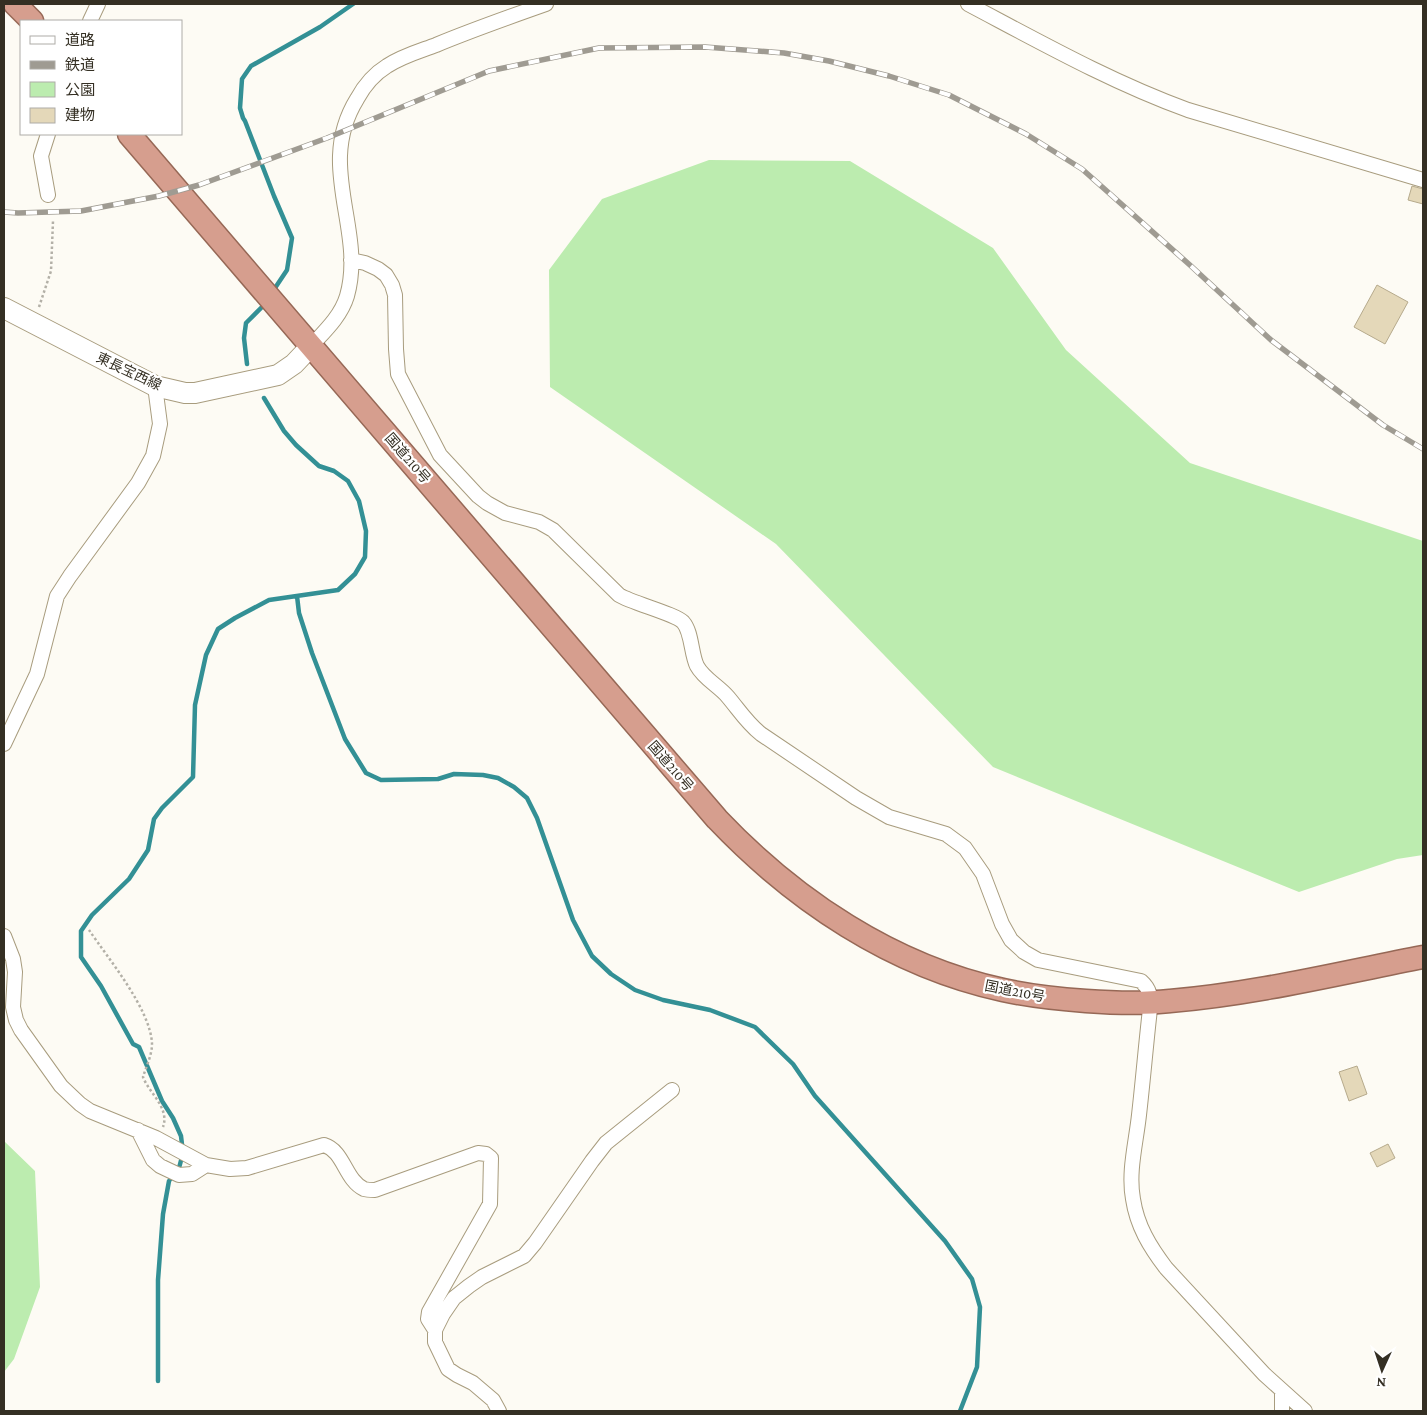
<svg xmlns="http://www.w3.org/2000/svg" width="1427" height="1415" font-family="'Crimson Pro','Noto Sans JP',serif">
<rect width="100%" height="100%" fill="#fdfbf4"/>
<path fill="#bcecaf" d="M709 160 850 161 993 248 1066 350 1190 463 1423 541V855L1397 859 1299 892 993 767 776 544 550 387 549 270 602 199Z
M4 1141 35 1171 40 1287 14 1359 4 1372Z"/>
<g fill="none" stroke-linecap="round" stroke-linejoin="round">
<path stroke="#339095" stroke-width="4.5" d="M273 291 287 270 292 238 274 196 245 121 243 118 240 108 242 79 251 66 320 27 353 4
M247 364 244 338 246 323 265 304
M297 596 299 613 312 653 345 739 366 773 381 780 438 779 454 774 483 775 498 778 514 787 527 798 537 818 573 920 592 956 611 974 635 990 663 1000 710 1010 755 1027 793 1064 815 1096 945 1241 972 1279 980 1307 977 1367 960 1411
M158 1381V1280L163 1214 169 1181 179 1168 183 1153 181 1136 173 1118 162 1101 139 1047 133 1044 101 986 81 957V931L92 915 129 879 148 850 154 819 162 808 193 777 195 705 206 655 218 629 235 618 269 600 338 590 355 574 365 557 366 531 359 501 348 481 334 471 319 466 296 445 284 431 264 398"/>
</g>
<path fill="#e4d8b9" stroke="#b6aa8c" d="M1412 186 1423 189V204L1408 200Z
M1377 285 1408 302 1385 344 1354 327Z
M1357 1066 1367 1094 1349 1101 1339 1072Z
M1388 1144 1395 1158 1377 1167 1370 1153Z"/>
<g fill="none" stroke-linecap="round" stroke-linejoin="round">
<defs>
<path id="minor" d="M968 4C1040 42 1111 82 1188 110L1423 180
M90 21 98 4
M48 195 41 156 48 134
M351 260 365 263 378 269 386 275 392 285 395 295 396 349 398 374 440 455 478 496 487 503 505 513 539 522 553 530 619 595C632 603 675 614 683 622 692 632 691 654 697 666 704 679 719 686 728 697 739 710 747 723 761 734L856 798 889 817 946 834 965 848 983 874 1002 924 1011 940 1024 952 1038 960 1141 981C1150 989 1151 996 1150 1009 1146 1044 1143 1080 1139 1115 1136 1143 1128 1172 1133 1199 1137 1226 1150 1247 1166 1268L1264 1374 1305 1411
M312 345C325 331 341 316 347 296 366 229 315 167 357 99 364 86 374 74 387 66 402 56 420 51 436 45 472 30 509 17 546 4
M4 744 37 674 57 596 70 576 138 483 153 456 160 424 155 386
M4 936 13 959 15 972 13 1007 16 1020 21 1030 61 1086 80 1104 90 1111 156 1138 206 1165 230 1169 247 1168 324 1145C344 1151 345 1180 364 1189 367 1190 372 1190 375 1190L478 1153 486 1154 491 1158 490 1204 429 1312 428 1319 435 1330
M138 1130 153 1160 160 1166 179 1175 192 1174 206 1165
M1282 1391V1411
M499 1411 493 1400 473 1383 457 1375 448 1369 435 1342V1330L443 1314 454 1298 469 1286 482 1277 524 1256 535 1243 592 1161 606 1143 672 1090"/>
<path id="secondary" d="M4 308 155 386 185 393H195L278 375 294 364 312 345"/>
<path id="trunk" d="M15 4 32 21
M129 134 717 819C794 900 892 966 1003 990 1030 996 1058 999 1086 1001 1114 1003 1143 1004 1170 1001 1255 994 1340 973 1423 957"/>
</defs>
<use href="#minor" stroke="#a89c7e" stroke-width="16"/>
<use href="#secondary" stroke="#a89c7e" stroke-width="22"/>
<use href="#trunk" stroke="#966856" stroke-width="25"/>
<path stroke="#b3b0a7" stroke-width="2.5" stroke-dasharray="2.5 2.5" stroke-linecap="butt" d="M39 307 51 271 53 221
M89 930C108 958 151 1010 152 1044 152 1055 146 1067 143 1077 149 1093 170 1108 163 1127"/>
<use href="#minor" stroke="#fff" stroke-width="14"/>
<use href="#secondary" stroke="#fff" stroke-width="20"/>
<use href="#trunk" stroke="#d69e8e" stroke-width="22"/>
<defs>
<path id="rail" d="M4 212 18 213 81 211 159 196 199 185 327 138 489 71 599 48 705 47 784 53 829 61 889 76 949 95 1026 134 1082 169 1191 266 1271 340 1383 425 1423 449"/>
</defs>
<use href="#rail" stroke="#9f9b92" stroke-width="5.5"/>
<use href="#rail" stroke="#fff" stroke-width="4" stroke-dasharray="11" stroke-linecap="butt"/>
</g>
<g text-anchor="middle" stroke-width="4.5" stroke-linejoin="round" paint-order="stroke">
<g font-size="14" fill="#342f23" stroke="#fff">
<text transform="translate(129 371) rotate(25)" y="5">東長宝西線</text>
<text transform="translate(408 458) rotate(49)" y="5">国道210号</text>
<text transform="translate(671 766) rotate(49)" y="5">国道210号</text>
<text transform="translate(1015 991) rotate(11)" y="5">国道210号</text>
</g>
</g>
<rect width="1427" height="1415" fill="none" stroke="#342f23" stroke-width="10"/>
<rect x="20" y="20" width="162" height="115" fill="#ffffff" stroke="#aeaca7"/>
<rect x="30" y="36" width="25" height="8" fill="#ffffff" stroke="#aeaca7"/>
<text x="65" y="45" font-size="15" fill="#342f23">道路</text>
<rect x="30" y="61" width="25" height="8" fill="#9f9b92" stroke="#aeaca7"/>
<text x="65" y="70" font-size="15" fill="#342f23">鉄道</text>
<rect x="30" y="82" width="25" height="15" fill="#bcecaf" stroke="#aeaca7"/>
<text x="65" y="95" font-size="15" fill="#342f23">公園</text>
<rect x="30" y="108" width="25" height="15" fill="#e4d8b9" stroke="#aeaca7"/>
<text x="65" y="120" font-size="15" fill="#342f23">建物</text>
<g transform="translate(1382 1370) rotate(183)" stroke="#ffffff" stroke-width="4" paint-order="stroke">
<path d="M0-4L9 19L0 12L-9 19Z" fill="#342f23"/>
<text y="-8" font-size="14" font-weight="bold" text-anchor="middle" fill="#342f23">N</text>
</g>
</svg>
